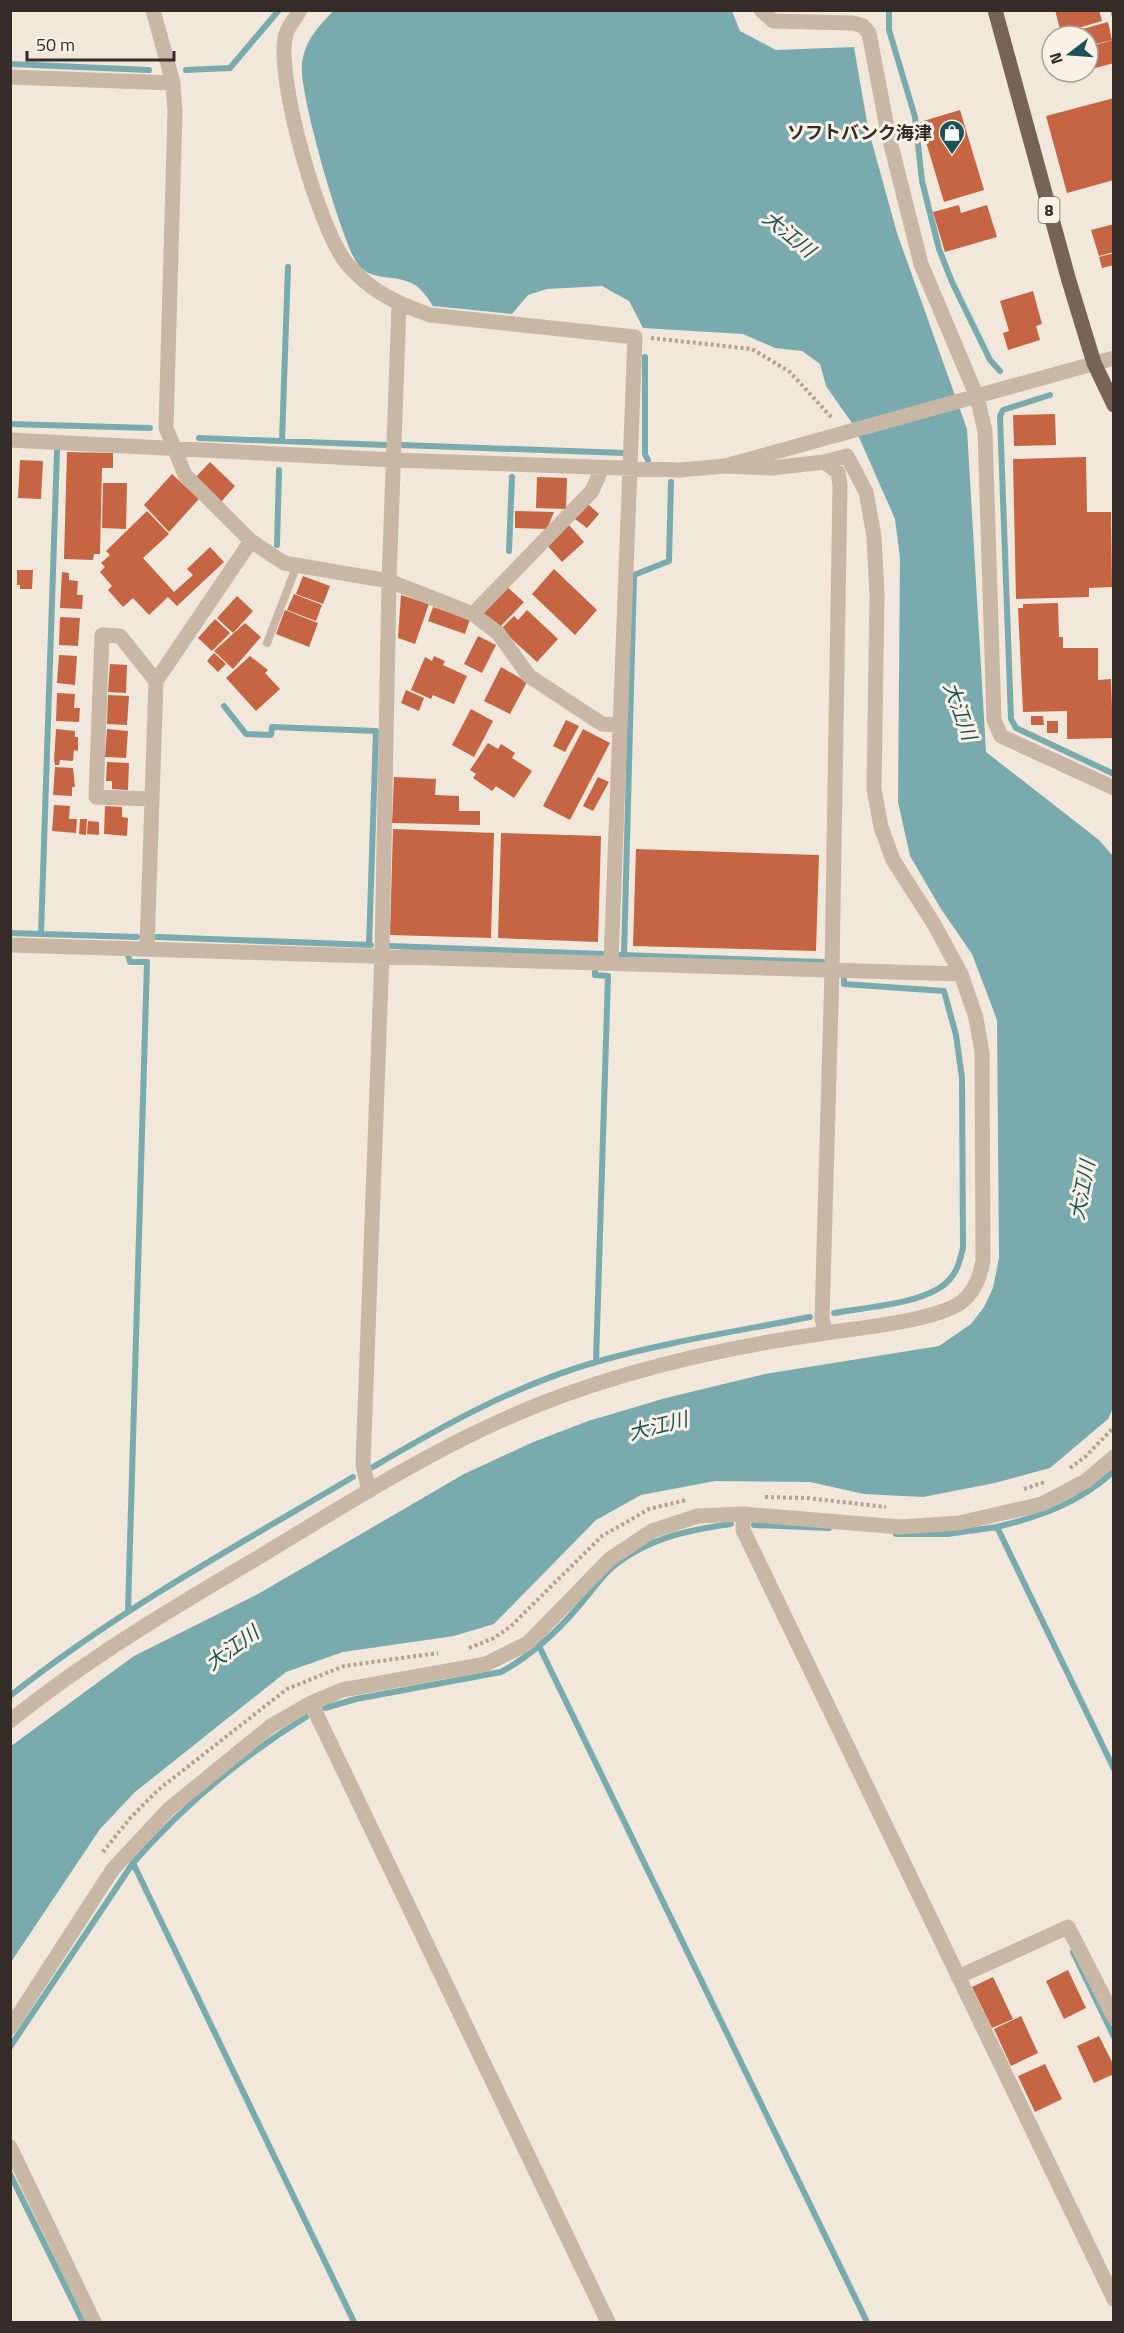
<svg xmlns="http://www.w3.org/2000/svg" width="1124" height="2333" font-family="'Titillium Web','Noto Sans JP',sans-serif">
<rect width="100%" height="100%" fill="#f1e7da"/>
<path fill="#79abae" d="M334 10 732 11 740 31 776 50 854 47 868 128 897 233 967 429 986 752 1099 840 1113 856V1408L1108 1419 1050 1468 995 1483 923 1497 864 1494 810 1482 715 1481 641 1495 596 1520 494 1624 454 1636 343 1652 286 1672 135 1792 100 1829 11 1962V1746L134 1656 258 1594 464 1474 531 1443 588 1421 666 1398 765 1374 939 1346 971 1324 984 1307 993 1288 999 1258 997 1020 972 954 941 909 910 856 898 802 900 558 895 519 854 426 826 386 820 364 802 351 775 348 743 334 643 328 629 301 602 286 547 289 528 295 512 314 433 306C428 299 422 289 415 285 396 273 371 283 357 263 341 239 298 90 302 64 305 40 318 27 334 10Z"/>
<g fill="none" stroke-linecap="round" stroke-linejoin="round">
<path stroke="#79abae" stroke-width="6" d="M889 10V30L915 117 922 181 939 249 952 282 990 360 1000 371
M1113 10 1114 14
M10 64 149 70
M186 70 230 68 279 10
M645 357V454L648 460
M1050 395 1003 410 1000 416 1011 719 1016 728 1114 774
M10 424 150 428
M199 438 386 445
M282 441 288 267
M401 445 625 453
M277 545 279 470
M509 551 512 477
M224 706 246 734 271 735 272 727 376 731 369 945
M10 933 137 937
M41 934 57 451
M157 937 371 945
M390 946 602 954
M620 955 823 962
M624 955 634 575 669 561 671 482
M595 971V975L608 976 596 1362
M834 1313C866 1307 929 1304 950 1279 958 1270 960 1259 963 1248L962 1078 956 1035 944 991 844 984V980
M373 1467C444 1425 516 1385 596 1362 665 1342 739 1331 810 1317
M1114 1471C1079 1503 1042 1516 997 1527L1114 1769
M754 1525 829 1528
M896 1534H947L997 1527
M128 1611 147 962H130L128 955
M539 1646 867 2322
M10 1696C117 1611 236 1546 353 1477
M325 1708 356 1699 501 1672C530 1656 556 1633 578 1607 590 1594 601 1576 615 1565 649 1538 688 1530 731 1524
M133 1863 354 2322
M1073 1952 1114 2037
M10 2047 133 1863C183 1806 241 1757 306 1717
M10 2174 83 2322"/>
</g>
<path fill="#c66543" d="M1055 10H1099L1102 21 1061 33Z
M1108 22 1112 40 1088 46V36H1069L1068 33Z
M1113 40 1114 63 1088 70V47Z
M1114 98V180L1067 193 1046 116Z
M960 110 984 190 944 202 920 122Z
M959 205 961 213 987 205 997 237 945 252 933 212Z
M1114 224V252L1099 256 1091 230Z
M1114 253V265L1102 268 1099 257Z
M1033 291 1042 324 1036 326 1040 340 1008 350 1003 333 1009 331 1000 301Z
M1055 414 1056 445 1014 446 1013 415Z
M67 452 113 453V468H102L100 554H94L93 560 64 559Z
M1086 457 1087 512H1111L1112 587 1089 588V597L1016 599 1013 459Z
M20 460 43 461 41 499 18 498Z
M210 462 235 486 221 502 195 478Z
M172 474 199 499 169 532 144 505Z
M537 477 567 478 566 509 536 508Z
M103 483H127L126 529 102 528Z
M588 504 599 514 587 528 575 519Z
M147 511 169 534 143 558 174 592 193 575 187 569 210 547 224 562 177 606 168 597 149 615 133 598 123 607 108 590 112 586 100 572 105 567 101 563 110 555 106 551Z
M515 511 554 512 547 529 515 528Z
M569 525 584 542 562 562 547 545Z
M554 569 597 610 575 635 532 594Z
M17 570H33L32 589H20V585H17Z
M62 572 69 573V580L78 581 77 595H83L82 609 60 608Z
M303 576 330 586 323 604 296 594Z
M506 586 524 602 499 628 482 612Z
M294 594 322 605 316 621 287 610Z
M401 595 429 604 415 644 398 638Z
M237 596 253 611 233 633 217 618Z
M1058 603 1059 637H1063V648H1098V680L1111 679 1113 738 1067 739V711L1023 712 1018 608H1023V604Z
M433 607 470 619 465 634 428 621Z
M285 610 318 623 309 647 276 634Z
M527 610 558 639 537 662 501 629 514 616 518 620Z
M60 617 80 618 78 646 59 645Z
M215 619 230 633 212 651 198 638Z
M245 623 261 637 233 669 214 651Z
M478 636 496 645 482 673 464 664Z
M214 653 226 664 218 672 207 661Z
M59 655 77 656 75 685 57 683Z
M250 656 268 670 265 673 280 689 256 711 226 678Z
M434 656 445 661 443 665 467 676 454 704 433 695 431 699 411 690 425 657 432 661Z
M110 664 127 665 126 693 108 692Z
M501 667 527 682 510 714 484 701Z
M406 690 424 698 419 711 401 703Z
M57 693 75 694 74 708H80L79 722 56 721Z
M108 695 129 696 127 725 107 724Z
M471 709 493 721 474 757 452 745Z
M1031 716H1043L1044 725H1031Z
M566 720 579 726 565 752 553 746Z
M1047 721H1058V733H1047Z
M56 729 75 731V737H78V751L74 750 73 761 60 760 59 765H55L54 760Z
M107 729 128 731 126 758 105 757Z
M583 729 610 743 570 820 543 806Z
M488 743 498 749 501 744 515 753 512 758 532 771 514 798 496 786 492 791 473 778 476 774 470 770Z
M107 762 129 763 128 790 112 789V781H106Z
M55 767 73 768 75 787H72V796L53 795Z
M394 777 436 779 435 795 459 796V811H480V825L392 823Z
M598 777 609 782 593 811 583 806Z
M54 805 70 806 69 819H77L76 833 52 831Z
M105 806 122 807V817L128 818 127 836 104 834Z
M80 819H87L86 835 79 834Z
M88 821 99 822V835L87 834Z
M393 829 494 833 491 938 390 935Z
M501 833 601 836 598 942 498 938Z
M636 849 819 855 816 951 633 946Z
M1068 1970 1086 2008 1064 2019 1046 1981Z
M993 1977 1013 2019 992 2028 972 1987Z
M1021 2016 1038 2053 1011 2066 994 2029Z
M1099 2036 1114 2066V2074L1094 2083 1077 2046Z
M1045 2064 1062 2099 1035 2112 1018 2076Z"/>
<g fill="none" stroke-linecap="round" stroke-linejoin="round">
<path stroke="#b5a190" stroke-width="4" stroke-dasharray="3 3" stroke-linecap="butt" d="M651 338 752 349 790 372 832 418
M1070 1468 1085 1457 1114 1427
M1024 1489 1045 1482
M765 1497 807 1498 886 1507
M469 1648 494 1638 511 1626 602 1536 649 1509 686 1500
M103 1852 131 1817 158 1790 287 1689 344 1666 438 1653"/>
<path stroke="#c9b7a6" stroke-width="8" d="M267 643 297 565"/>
<path stroke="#c9b7a6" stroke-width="15" d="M153 10 173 83 175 112 166 428 185 475 251 541 284 563 389 581 473 614 498 633 529 676 602 724 619 725
M300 10C296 18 288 26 286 34 274 74 320 235 349 266 372 292 398 304 430 315L635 337 611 962
M761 10 773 21 853 23 863 26 869 33 888 133 921 264 977 397 985 431 994 720 1001 736 1114 788
M10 77 173 83
M10 440 393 460 679 470 725 466 1114 358
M824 462 847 456 866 492 874 536 877 595 874 789 881 827 893 860 934 924 961 974
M473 614 592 491 602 468
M152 799 96 797 102 635 120 636 156 681
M10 945 961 974 976 1018 982 1052 983 1261C980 1276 976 1288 965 1299 945 1320 857 1328 826 1333
M147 948 156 681 251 541
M1114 1457 1086 1481 1042 1504 959 1523 900 1527 743 1514V1530L1114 2299
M369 1491 363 1465 382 954 389 581 399 305
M10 1721C88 1658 173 1608 259 1557 340 1508 421 1456 507 1418 605 1374 719 1348 826 1333L822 1319 832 970 840 485 838 472 824 462 772 468 725 466
M958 1977 1068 1927 1114 2017
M10 2028 113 1869 169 1809 271 1726 311 1703
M10 2147 94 2322
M608 2322 311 1703 342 1690 486 1664 528 1643 610 1559 652 1531 698 1516 743 1514"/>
<path stroke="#776358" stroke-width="15" d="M995 10 1069 281 1094 363 1114 405"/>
</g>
<defs>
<symbol id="shop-pin" viewBox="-11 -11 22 30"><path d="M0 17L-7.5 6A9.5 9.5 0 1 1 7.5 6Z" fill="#1d5257" stroke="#f9f1e6"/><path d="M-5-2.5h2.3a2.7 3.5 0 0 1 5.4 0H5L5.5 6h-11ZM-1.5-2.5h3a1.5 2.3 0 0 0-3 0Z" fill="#fff"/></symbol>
</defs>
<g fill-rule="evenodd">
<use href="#shop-pin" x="937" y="118" width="30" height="40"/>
</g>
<g text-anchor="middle" stroke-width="6" stroke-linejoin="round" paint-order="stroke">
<rect fill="#f9f1e6" stroke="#706760" stroke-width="1.5" x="1038.5" y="197" width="21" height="26" rx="4.5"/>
<g font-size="16" font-weight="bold" fill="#352c27">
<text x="1049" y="216">8</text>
</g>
<g font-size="18" font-weight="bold" fill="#352c27" stroke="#f9f1e6" text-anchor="end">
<text x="932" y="139">ソフトバンク海津</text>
</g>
<g font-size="20" font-style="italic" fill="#1d5257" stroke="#f9f1e6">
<text transform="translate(789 234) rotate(39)" y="7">大江川</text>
<text transform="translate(960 711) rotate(70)" y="7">大江川</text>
<text transform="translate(1082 1190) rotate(-79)" y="7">大江川</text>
<text transform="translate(658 1426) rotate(-14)" y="7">大江川</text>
<text transform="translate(232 1648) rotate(-36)" y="7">大江川</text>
</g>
</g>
<rect width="1124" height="2333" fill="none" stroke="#352c27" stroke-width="24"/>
<g transform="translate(1070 54) rotate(253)"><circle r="28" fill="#f9f1e6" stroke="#aba29a" stroke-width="1.5"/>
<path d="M0-4.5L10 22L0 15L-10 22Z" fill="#1d5257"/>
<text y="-9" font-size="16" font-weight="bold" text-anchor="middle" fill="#352c27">N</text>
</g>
<path d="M27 51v9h147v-9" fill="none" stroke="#352c27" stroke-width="3"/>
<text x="36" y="51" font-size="18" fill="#352c27" stroke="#f9f1e6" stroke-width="4.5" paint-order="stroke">50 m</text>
</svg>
